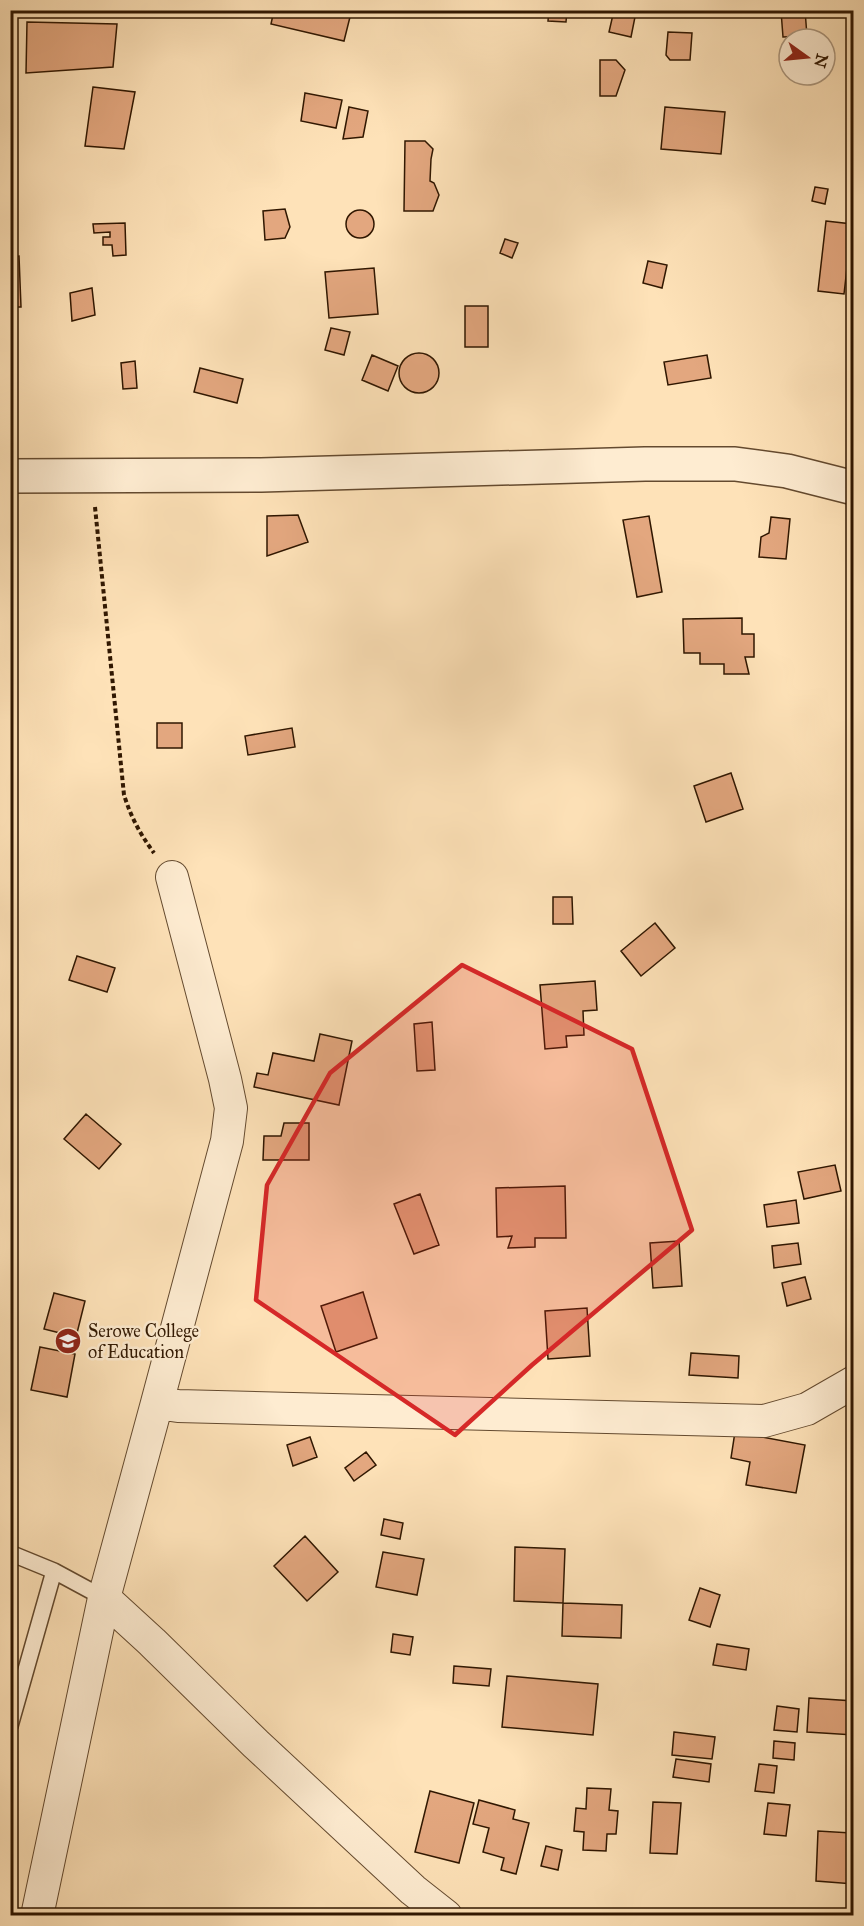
<svg xmlns="http://www.w3.org/2000/svg" width="864" height="1926" font-family="'IM FELL Great Primer',serif">
<rect width="100%" height="100%" fill="#fee2b8"/>
<filter id="stains"><feTurbulence type="fractalNoise" baseFrequency=".00333" numOctaves="4"/><feColorMatrix values="0 0 0 0 .2 0 0 0 0 .09 0 0 0 0 .02 0 0 0 .5 -.17"/></filter>
<radialGradient id="worn" r=".72"><stop offset=".6" stop-color="#630" stop-opacity="0"/><stop offset="1" stop-color="#630" stop-opacity=".3"/></radialGradient>
<path fill="#e3a77f" stroke="#301701" stroke-width="1.5" d="M274 10H311L324 14 325 10H342L351 13 344 41 271 24Z
M549 10H567L566 22 548 21Z
M614 10 625 12 635 17 631 37 609 32Z
M805 10 807 36 783 37 781 11Z
M27 22 117 24 113 67 26 73Z
M668 32 692 33 690 60H670L666 55Z
M600 60H616L625 70 616 96H600Z
M93 87 135 92 124 149 85 146Z
M305 93 342 100 336 128 301 121Z
M349 107 368 111 363 137 343 139Z
M665 107 725 112 721 154 661 149Z
M405 141H425L433 149 431 159 430 181 434 183 439 195 433 211H404Z
M815 187 828 189 825 204 812 201Z
M285 209 290 227 285 238 265 240 263 211Z
M346 224a14 14 0 1 1 28 0a14 14 0 1 1-28 0Z
M826 221 852 224 844 294 818 291Z
M125 223 126 255 113 256 112 245H103V237H110V232L94 233 93 224Z
M505 239 518 243 512 258 500 253Z
M19 256 21 307H10V257Z
M648 261 667 265 662 288 643 283Z
M374 268 378 314 329 318 325 272Z
M92 288 95 315 72 321 70 293Z
M465 306H488V347H465Z
M331 328 350 332 344 355 325 350Z
M399 373a20 20 0 1 1 40 0a20 20 0 1 1-40 0Z
M372 355 398 366 388 391 362 380Z
M707 355 711 378 668 385 664 362Z
M135 361 137 388 123 389 121 363Z
M200 368 243 379 237 403 194 392Z
M298 515 308 542 267 556V516Z
M649 516 662 592 637 597 623 520Z
M771 517 790 519 786 559 759 557 761 537 769 533Z
M742 618V634H754V657H745L749 674H724V664H700V653H684L683 619Z
M157 723H182V748H157Z
M292 728 295 747 248 755 245 736Z
M731 773 743 809 706 822 694 786Z
M553 897H572L573 924H553Z
M655 923 675 948 641 976 621 951Z
M77 956 115 968 107 992 69 980Z
M595 981 597 1010 583 1011 584 1035 566 1036 567 1047 545 1049 540 985Z
M432 1022 435 1070 417 1071 414 1024Z
M320 1034 352 1041 339 1105 254 1087 257 1073 268 1075 273 1053 314 1061Z
M86 1114 121 1144 99 1169 64 1139Z
M284 1123H309V1160H263L264 1136H281Z
M835 1165 841 1191 804 1199 798 1172Z
M565 1186 566 1238H535V1247L508 1248 512 1236 497 1237 496 1188Z
M420 1194 439 1245 414 1254 394 1204Z
M796 1200 799 1223 767 1227 764 1205Z
M679 1241 682 1286 653 1288 650 1243Z
M798 1243 801 1264 774 1268 772 1246Z
M805 1277 811 1299 787 1306 782 1283Z
M363 1292 377 1338 336 1352 321 1306Z
M54 1293 85 1301 76 1337 44 1329Z
M587 1308 590 1356 548 1359 545 1311Z
M40 1347 75 1354 67 1397 31 1390Z
M691 1353 739 1356 738 1378 689 1375Z
M735 1432 805 1445 796 1493 746 1485 750 1462 731 1458Z
M310 1437 317 1457 293 1466 287 1445Z
M366 1452 376 1465 354 1481 345 1468Z
M384 1519 403 1523 400 1539 381 1535Z
M305 1536 338 1572 307 1601 274 1566Z
M515 1547 565 1549 563 1603 514 1601Z
M383 1552 424 1559 417 1595 376 1587Z
M700 1588 720 1595 710 1627 689 1620Z
M563 1603 622 1605 621 1638 562 1636Z
M393 1634 413 1637 410 1655 391 1652Z
M717 1644 749 1649 746 1670 713 1665Z
M454 1666 491 1669 489 1686 453 1683Z
M507 1676 598 1684 593 1735 502 1727Z
M809 1698 854 1701V1735L807 1732Z
M777 1706 799 1709 797 1732 774 1730Z
M674 1732 715 1737 712 1759 672 1755Z
M774 1741 795 1743 794 1760 773 1758Z
M676 1759 711 1764 709 1782 673 1777Z
M759 1764 777 1766 774 1793 755 1791Z
M587 1788 611 1789 609 1810 618 1811 616 1834H607L606 1851 583 1850 584 1832 574 1831 576 1808 586 1809Z
M430 1791 474 1803 459 1863 415 1852Z
M479 1800 515 1810 513 1819 529 1823 516 1874 501 1870 504 1858 483 1852 489 1828 473 1824Z
M653 1802 681 1803 677 1854 650 1853Z
M768 1803 790 1805 786 1836 764 1834Z
M852 1816 854 1884 816 1881 818 1831 851 1833Z
M546 1846 562 1850 558 1870 541 1866Z"/>
<g fill="none" stroke-linecap="round" stroke-linejoin="round">
<defs>
<path id="service" d="M10 1553 54 1571 104 1598
M10 1726 54 1571"/>
<path id="minor" d="M157 1403 227 1141 231 1108 225 1079 172 877
M104 1598 152 1642 256 1744 413 1890 446 1916
M37 1916 104 1598 157 1403 178 1406 764 1421 807 1409 854 1382"/>
<path id="tertiary" d="M10 476 261 475 645 464H735L787 471 854 488"/>
</defs>
<use href="#service" stroke="#644a2f" stroke-width="18"/>
<use href="#minor" stroke="#644a2f" stroke-width="34"/>
<use href="#tertiary" stroke="#644a2f" stroke-width="36"/>
<path stroke="#301701" stroke-width="4" stroke-dasharray="4.5 3" stroke-linecap="butt" d="M95 507 124 795C131 817 140 834 154 853"/>
<use href="#service" stroke="#feecd1" stroke-width="15"/>
<use href="#minor" stroke="#feecd1" stroke-width="32"/>
<use href="#tertiary" stroke="#feecd1" stroke-width="33"/>
</g>
<path fill="#d62828" fill-opacity="0.2" stroke="#d62828" stroke-width="4.5" stroke-linejoin="round" d="M462 965 632 1049 692 1230 532 1365 455 1435 256 1300 267 1185 330 1073Z"/>
<defs>
<symbol id="university-disc" viewBox="-11 -11 22 22"><circle r="9.5" fill="#8f2418" stroke="#feecd1"/><path d="M0-5L7-2L0 1L-7-2ZM-4 1L0 2.5L4 1V4Q0 6-4 4Z" fill="#fff"/></symbol>
</defs>
<g fill-rule="evenodd">
<use href="#university-disc" x="53" y="1326" width="30" height="30"/>
</g>
<g text-anchor="middle" stroke-width="5" stroke-linejoin="round" paint-order="stroke">
<g font-size="18" fill="#301701" stroke="#feecd1" text-anchor="start">
<text x="88" y="1337">Serowe College<tspan x="88" dy="21">of Education</tspan></text>
</g>
</g>
<rect width="864" height="1926" fill="none" stroke="#fee2b8" stroke-width="36"/>
<rect x="12" y="12" width="840" height="1902" fill="none" stroke="#301701" stroke-width="3"/>
<rect x="18" y="18" width="828" height="1890" fill="none" stroke="#301701" stroke-width="1.5"/>
<g transform="translate(807 57) rotate(105)"><circle r="28" fill="#feecd1" stroke="#ac977e" stroke-width="1.5"/>
<path d="M0-4.5L10 22L0 15L-10 22Z" fill="#8f2418"/>
<text y="-9" font-size="16" font-weight="bold" text-anchor="middle" fill="#301701">N</text>
</g>
<rect width="100%" height="100%" filter="url(#stains)"/>
<rect width="100%" height="100%" fill="url(#worn)"/>
</svg>
